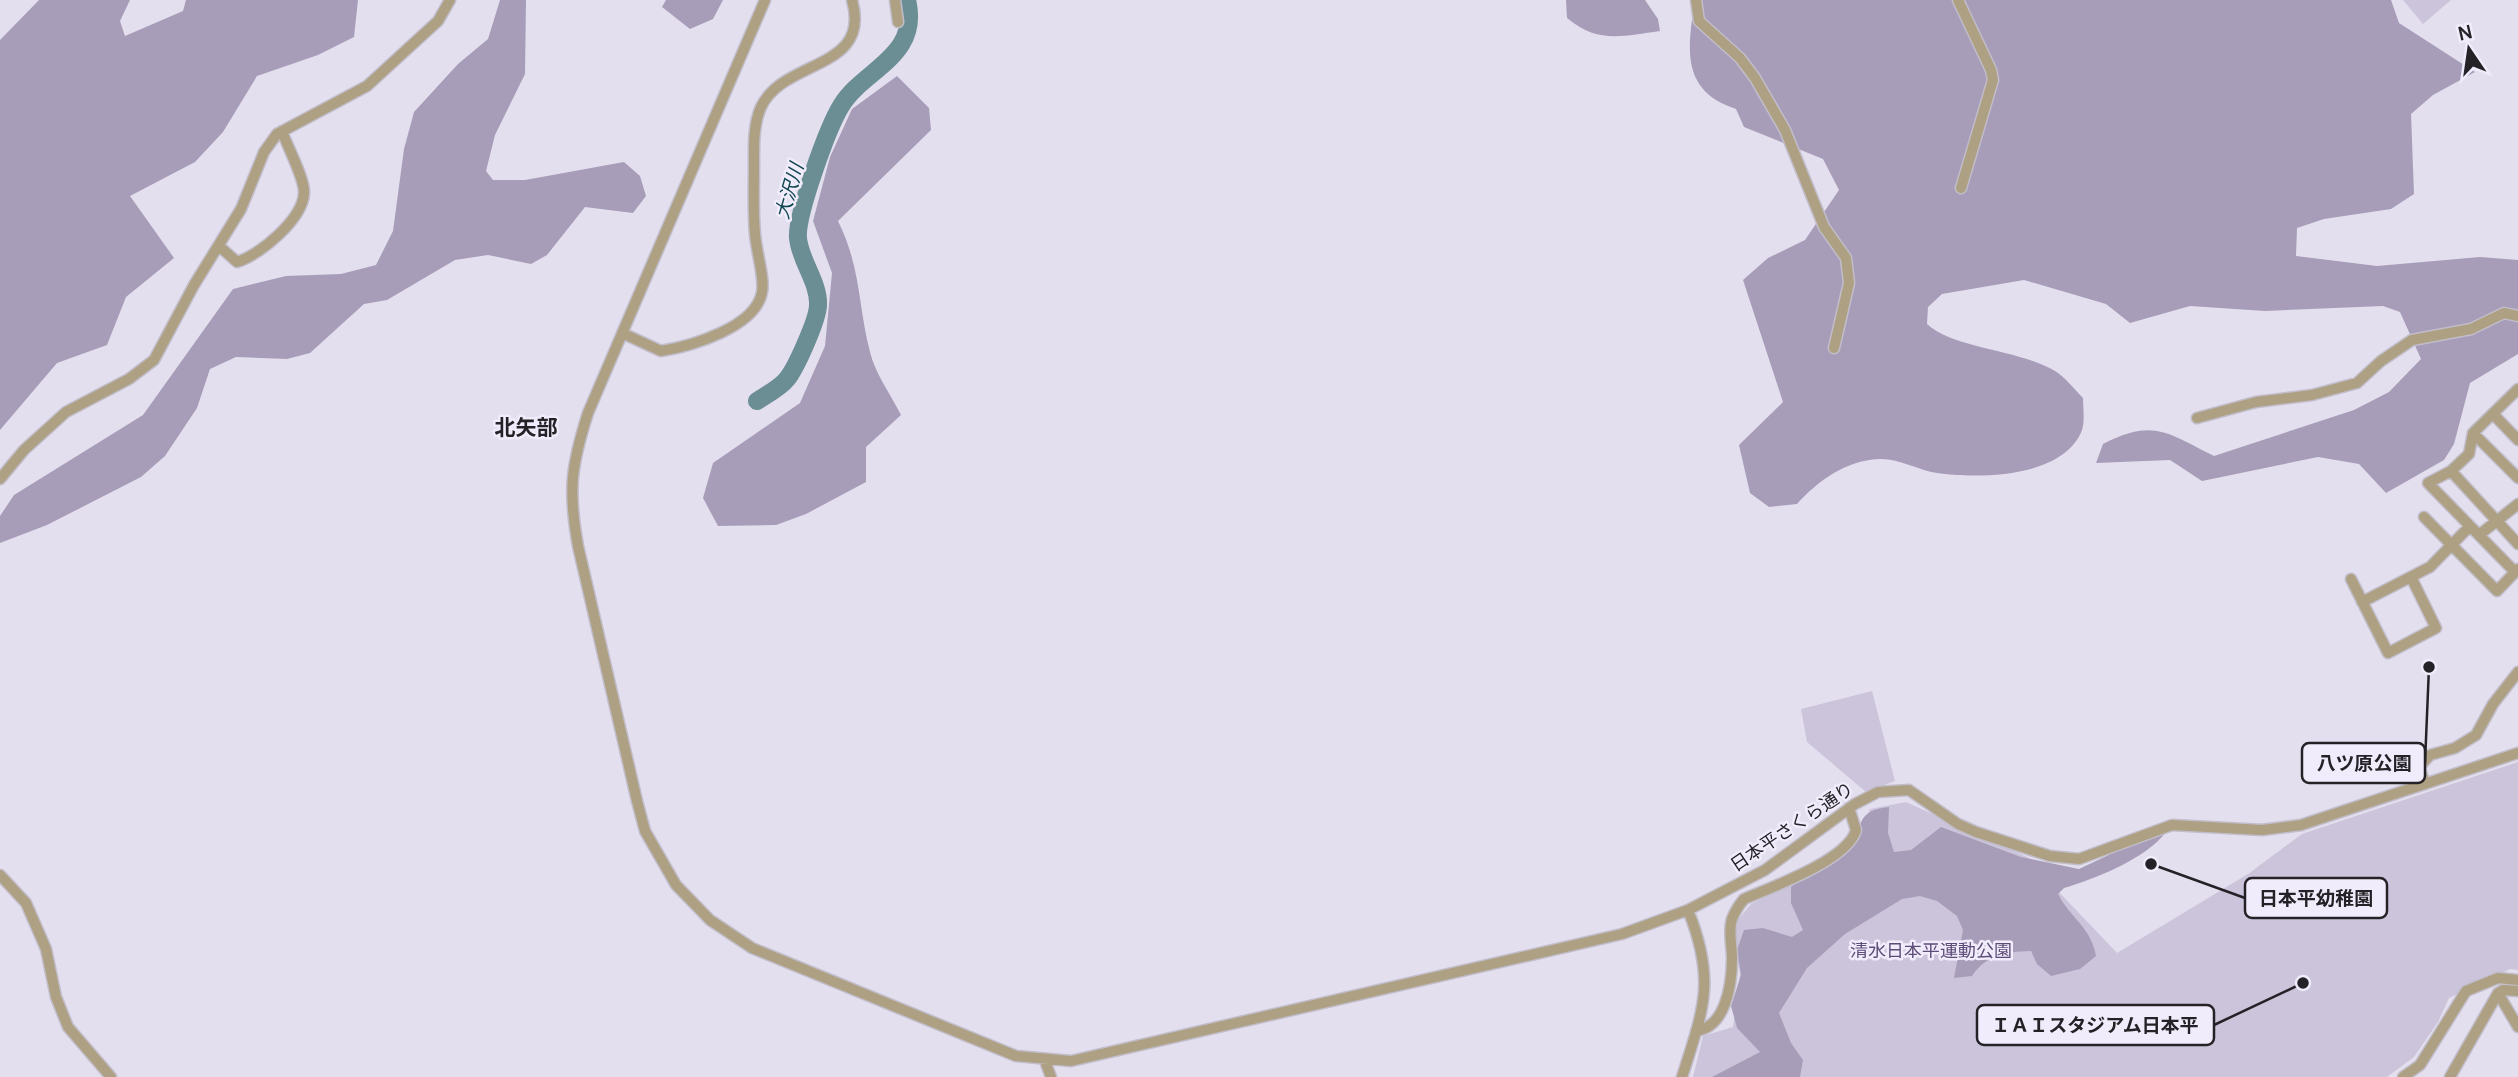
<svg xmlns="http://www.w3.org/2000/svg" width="2518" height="1077" font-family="Manrope,'Noto Sans JP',sans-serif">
<rect width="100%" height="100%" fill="#e4dfee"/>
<path fill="#ccc4db" d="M2403 0H2451L2423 24Z
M1872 691 1895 781 1866 792 1807 742 1801 709Z
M2518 762V970L2510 969 2449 998 2438 1022 2414 1057 2387 1077H1693L1703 1036 1733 1027 1740 973 1731 928 1751 904 1790 885 1862 831 1870 809 1906 802 2049 867 2057 890 2117 953 2248 874 2302 834Z"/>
<path fill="#a79db9" d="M39 0H130L120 21 125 36 183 11 186 0H358L354 37 318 55 257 76 223 132 195 162 130 196 174 258 126 297 107 345 57 363 0 430V40Z
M500 0H526L525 74 495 135 486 171 493 180H525L624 162 640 176 646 196 633 213 585 207 547 255 531 264 488 255 455 260 387 300 364 304 310 353 287 359 236 357 210 369 197 408 165 456 141 477 47 525 0 543V516L14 495 143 415 233 289 286 276 341 274 376 265 393 231 404 149 414 112 458 64 488 39Z
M666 0H723L713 19 690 29 662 7Z
M1566 0H1645L1658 19 1660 31C1622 36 1598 44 1567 18Z
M1695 0H2391L2399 23 2475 72 2433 95 2411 114 2414 194 2391 209 2324 219 2297 228 2296 256 2377 266 2480 257 2518 260V354L2470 383 2454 444 2444 460 2386 493 2359 464 2318 457 2202 481 2170 460 2096 463 2103 444C2154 418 2167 433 2214 456L2354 410 2389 392 2421 359 2400 312 2383 306 2265 311 2190 306 2130 323 2106 304 2024 280 1942 294 1928 307 1927 324C1954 349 2018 349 2055 371 2065 377 2074 389 2083 398 2083 407 2085 421 2082 430 2064 478 1978 479 1937 473 1918 470 1898 458 1879 459 1845 461 1819 480 1797 504L1769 507 1750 493 1739 445 1783 402 1743 280 1768 258 1805 240 1839 190 1823 159 1744 127 1736 109C1681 91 1687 50 1695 0Z
M897 76 929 108 931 130 838 221C861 267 858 306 870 352 875 373 891 395 901 415L866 447V482L806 514 776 525 718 526 703 498 713 463 800 403 825 346 832 273 813 221 830 157 852 109Z
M1889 807 1888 833 1894 852 1911 850 1941 827 2021 857 2079 869 2136 842 2166 832C2147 858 2095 879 2064 888L2058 894C2071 919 2091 927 2096 956L2080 969 2051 976 2037 964 2031 951C2005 952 1987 954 1972 976L1954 978 1963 930 1957 916 1937 901 1920 896 1902 899 1845 934 1807 968 1779 1013 1791 1043 1803 1060 1800 1077H1712L1760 1052 1737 1028 1731 1006 1741 975 1737 950 1744 930 1763 928 1792 937 1803 930 1791 903V887L1859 833C1860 814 1871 809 1889 807Z"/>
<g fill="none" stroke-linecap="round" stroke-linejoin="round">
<path stroke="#6b8e95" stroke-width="18" d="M757 401C766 395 780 388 787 379 796 368 818 319 818 305 819 282 800 261 798 238 796 215 828 127 841 106 863 69 921 57 907 0"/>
<defs>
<path id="minor" d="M765 0 588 413C571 466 568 491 578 546L637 801 645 831 676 885 710 920 752 948 1016 1056 1071 1061 1622 934 1688 910
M895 0 898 22
M1696 0 1699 21 1740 58 1755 78 1785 130 1824 227 1846 258 1849 283 1834 348
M1958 0 1991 70 1993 80 1961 188
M219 246 237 262C260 255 303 219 304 193 305 179 287 146 282 131
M622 333 661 351C692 346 756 327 762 292 765 279 756 250 755 234 753 212 754 188 754 165 754 146 753 125 761 107 784 58 872 71 852 0
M2493 414 2518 440
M2197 418 2256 402 2312 395 2357 383 2381 361 2412 340 2471 329 2504 313 2518 316
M2473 433 2518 478
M2451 471 2518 544
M0 479 24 450 66 412 129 379 154 360 194 285 241 209 264 152 277 134 367 86 438 21 450 0
M2424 517 2497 591 2518 569
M2479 535 2518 504
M2514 571 2428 483 2451 471 2469 454 2473 433 2518 389
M2351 579 2388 653 2436 628 2411 577
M2362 602 2430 567 2470 526
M2425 784 2419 767 2430 755 2455 748 2476 735 2493 704 2518 672
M0 875 26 903 46 949 56 997 68 1027 111 1077
M2498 993 2518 1027
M1696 1031C1726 1027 1732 984 1732 958 1732 945 1728 931 1732 919 1735 911 1739 905 1744 899 1772 887 1848 860 1856 830L1849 808
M1045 1061 1051 1077
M1682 1077C1704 1008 1716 980 1688 910L1765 870 1855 804 1878 792 1909 790 1958 824 1976 832 2050 856 2079 859 2172 825 2262 830 2301 825 2518 753
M2403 1077 2420 1065 2466 991 2498 978 2518 980
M2450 1077 2498 993 2503 990 2518 991"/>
</defs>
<use href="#minor" stroke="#c1bdca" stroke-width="13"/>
<use href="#minor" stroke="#aea082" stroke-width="10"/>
</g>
<g text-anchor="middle" stroke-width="5" stroke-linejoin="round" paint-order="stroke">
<g font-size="18" fill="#242227" stroke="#f1ecfb">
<text transform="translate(1792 827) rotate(-34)" y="6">日本平さくら通り</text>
</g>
<g font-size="18" fill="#5e4d78" stroke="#f1ecfb">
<text x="1931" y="957">清水日本平運動公園</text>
</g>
<g font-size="19" font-style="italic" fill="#114751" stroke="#f1ecfb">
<text transform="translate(789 191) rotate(-74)" y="7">大沢川</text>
</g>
<g font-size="21" font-weight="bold" fill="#242227" stroke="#f1ecfb">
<text x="526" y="435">北矢部</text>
</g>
</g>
<path fill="none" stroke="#242227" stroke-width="2.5" d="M2429 667L2425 763M2151 864L2245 898M2303 983L2214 1025"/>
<g fill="#242227" stroke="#f1ecfb" stroke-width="2.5">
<circle cx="2429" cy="667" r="7"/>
<circle cx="2151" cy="864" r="7"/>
<circle cx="2303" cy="983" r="7"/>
</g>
<g fill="#f1ecfb" stroke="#242227" stroke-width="2.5">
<rect x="2302" y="743" width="123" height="40" rx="7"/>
<rect x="2245" y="878" width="142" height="40" rx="7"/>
<rect x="1977" y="1005" width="237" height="40" rx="7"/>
</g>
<g font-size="19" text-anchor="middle" font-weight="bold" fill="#242227">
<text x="2364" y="770">八ツ原公園</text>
<text x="2316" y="905">日本平幼稚園</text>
<text x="2095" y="1032">ＩＡＩスタジアム日本平</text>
</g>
<g transform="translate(2469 49) rotate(347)" stroke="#f1ecfb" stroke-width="5" paint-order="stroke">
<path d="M0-5L12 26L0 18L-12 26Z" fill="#242227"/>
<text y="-10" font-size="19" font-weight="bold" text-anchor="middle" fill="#242227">N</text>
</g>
</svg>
